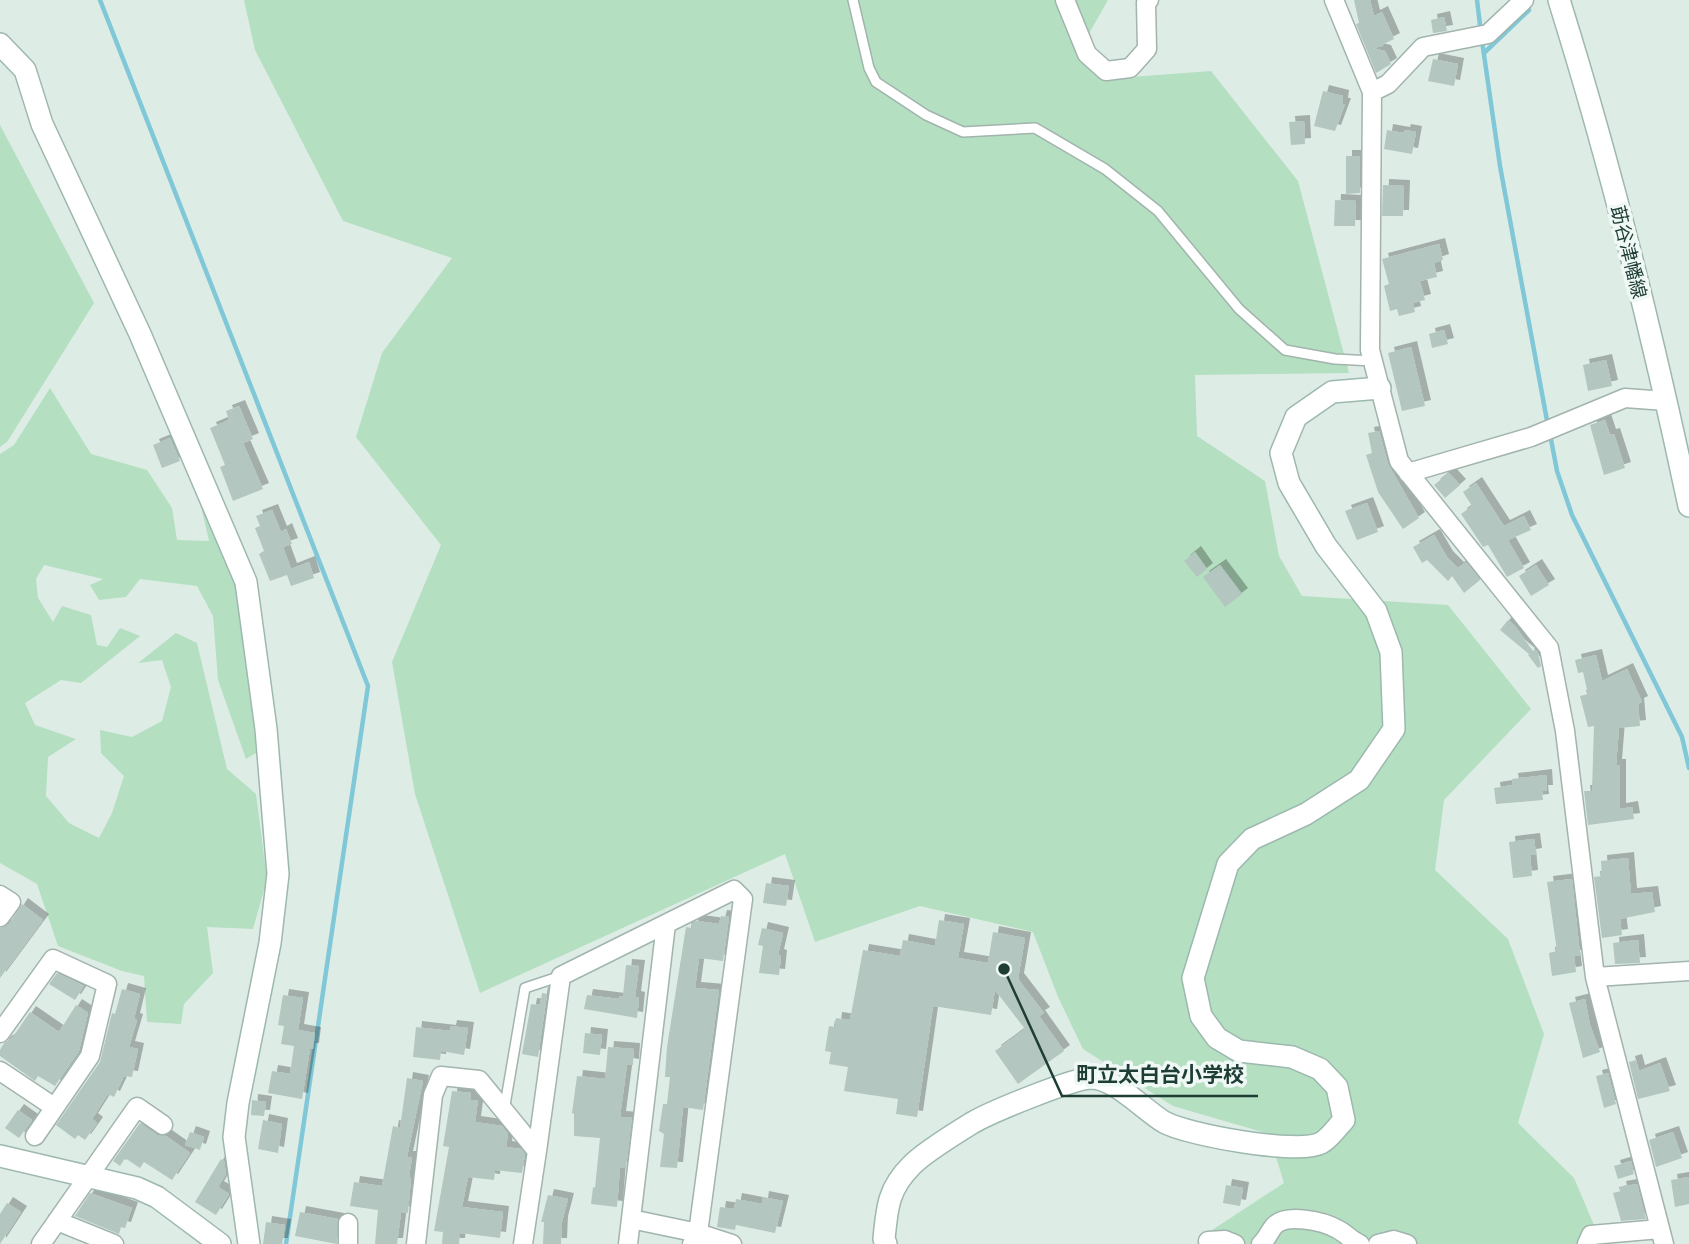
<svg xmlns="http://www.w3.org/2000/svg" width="1689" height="1244" font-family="'Open Sans','Noto Sans JP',sans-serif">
<defs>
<filter id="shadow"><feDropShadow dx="6" dy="-6" stdDeviation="0" flood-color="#0004"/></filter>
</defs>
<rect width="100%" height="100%" fill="#deece6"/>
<path fill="#b4dfc1" d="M244 0H1108L1079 51 1104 79 1211 71 1298 181 1349 373 1195 375 1197 436 1265 481 1279 556 1302 596 1448 605 1531 709 1444 800 1435 870 1508 939 1544 1034 1518 1123 1574 1178 1602 1244H1208L1206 1234 1284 1183 1269 1134 1173 1106 1083 1049 1058 997 1033 932 920 906 815 942 785 854 480 993 415 794 392 662 441 545 356 437 382 353 452 258 343 221 255 50Z
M0 125 94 303 7 442 0 447Z
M50 388 91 454 147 470 172 508 177 540 209 541 198 493 238 586 251 683 256 753 246 759 218 680 213 616 197 586 140 579 126 597 99 600 90 585 103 579 44 565 36 579 38 598 53 622 62 606 91 615 97 645 107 647 120 628 140 636 81 683 61 680 25 703 35 725 76 739 48 757 46 796 69 823 99 838 112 813 124 776 101 753 100 730 132 737 162 721 171 687 162 660 138 663 176 633 197 643 227 769 256 794 267 879 253 929 207 927 213 973 184 1004 181 1024 147 1022 144 976 122 971 58 946 37 884 0 863V454L14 445Z"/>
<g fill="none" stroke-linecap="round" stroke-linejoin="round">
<path stroke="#80c8d7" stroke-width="4.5" d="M100 0 368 686 286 1244
M1477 0 1481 33
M1482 41 1500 166 1548 426
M1485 52 1529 10
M1550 434 1557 471 1572 515 1682 737 1689 768"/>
</g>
<path fill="#b3c6bf" filter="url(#shadow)" d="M1354 0H1370L1374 16 1382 12 1394 39 1382 45 1383 46 1373 48 1385 51 1391 64 1376 73 1356 24 1359 23Z
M1444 17 1447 31 1433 33 1431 20Z
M1433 59 1458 64 1454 86 1428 81Z
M1323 91 1343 96 1342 104H1345L1335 131 1314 126Z
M1304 121 1305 144 1291 145 1289 122Z
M1387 130 1404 133 1405 130 1416 132 1412 154 1384 149Z
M1346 156H1360V193L1346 194Z
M1383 185 1404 186 1403 216H1382Z
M1335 200 1356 201 1355 226H1334Z
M1439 244 1443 260 1434 263 1437 277 1420 281 1425 300 1413 303 1415 312 1399 316 1397 309 1390 311 1384 286 1389 284 1382 259Z
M1444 330 1448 344 1432 348 1429 334Z
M1411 347 1425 406 1402 411 1388 353Z
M1606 360 1612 386 1588 391 1583 365Z
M239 406 253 439 243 443 263 489 233 501 220 467 225 465 210 428 229 420 226 411Z
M1605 420 1610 435 1614 434 1625 468 1604 475 1590 425Z
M1379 431 1388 464 1419 518 1403 529 1378 492 1366 455 1372 453 1368 433Z
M170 438 180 461 162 468 153 445Z
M1449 473 1460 485 1445 498 1434 485Z
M1476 483 1504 526 1524 516 1531 530 1508 540 1524 568 1507 577 1488 545 1483 547 1461 514 1472 506 1463 492Z
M1367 503 1378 532 1357 540 1345 511Z
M272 510 281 532 286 529 292 544 283 547 291 569 309 562 314 578 291 586 287 575 270 581 259 554 264 551 255 528 260 526 256 516Z
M1434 535 1447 557 1458 568 1466 562 1480 580 1464 593 1452 576 1448 581 1427 560 1422 563 1413 547Z
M1195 552 1207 569 1197 577 1184 561Z
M1220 565 1242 594 1225 607 1203 577Z
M1536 565 1549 585 1531 596 1519 576Z
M1508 620 1515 626 1533 651 1535 649 1538 653 1541 666 1538 668 1528 655 1529 654 1500 630Z
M1596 655 1602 681 1627 669 1642 702 1638 704 1640 726 1619 728 1616 765H1620V809L1632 807 1634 819 1588 825 1584 791H1592L1594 726 1588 727 1580 696 1588 694 1583 672 1578 673 1575 660Z
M1546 775 1547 791H1542L1543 800 1496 804 1494 788 1513 785 1512 779Z
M1534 839 1536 854 1530 855 1532 876 1513 878 1509 842Z
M1628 858 1631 894 1652 892 1655 912 1620 919 1622 935 1602 938 1594 877 1602 876 1601 861Z
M1572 879 1580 955 1574 956 1576 972 1552 976 1549 953 1557 951 1547 882Z
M766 883 789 886 786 906 763 903Z
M22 904 43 920 0 978V928L9 924Z
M721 916 729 917 723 961 699 958 695 988 719 990 703 1110 683 1107 677 1168 660 1167 664 1134 659 1131 663 1104H667L670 1077H665L667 1047 686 927 692 928 693 923 697 921 719 924Z
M939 920 964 924 958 958 988 963 993 932 1025 938 1018 979 1044 1013 1039 1016 1064 1051 1018 1084 995 1051 1025 1029 995 990 991 1015 933 1006 917 1117 896 1114 898 1099 844 1091 848 1067 829 1064 831 1052 825 1051 829 1026 835 1027 836 1018 850 1020 863 950 900 956 903 940 935 946Z
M762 928 783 933 778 955 781 956 779 975 759 973 763 946 758 945Z
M1638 940 1640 963 1615 964 1613 943Z
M626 965 639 966 635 997 639 998 637 1018 584 1009 587 995 619 999 620 996H623Z
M57 973 84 986 75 1000 49 984Z
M122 989 140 994 134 1019 137 1020 129 1047 138 1049 132 1077 124 1076 114 1097 108 1094 92 1119 97 1123 85 1140 78 1135 75 1139 56 1125 100 1062 112 1013 115 1014Z
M542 993 547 994 538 1057 522 1054 531 1004 540 1005Z
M283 995 303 998 298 1030 315 1033 313 1049H310L302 1099 268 1093 272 1071 290 1074 294 1046 281 1044 284 1026 278 1025Z
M1585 999 1590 1025 1600 1052 1583 1058 1569 1003Z
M76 1005 88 1013 79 1051 55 1086 38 1076 35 1081 0 1056V1050L4 1043 13 1037 30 1012 59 1032Z
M451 1026 468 1028 464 1055 441 1051 440 1060 413 1057 416 1027 450 1031Z
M585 1033 602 1035 600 1055 583 1053Z
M608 1047 634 1049 633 1065 627 1064 620 1117 632 1118 626 1168 620 1167 617 1207 591 1204 593 1187 595 1188 600 1138 574 1136V1114L572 1113 577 1076 605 1079Z
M1636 1060 1639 1071 1660 1063 1670 1091 1638 1099 1629 1062Z
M1608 1073 1616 1104 1604 1108 1596 1076Z
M407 1078 423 1081 407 1157H412L409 1177 411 1178 408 1213 401 1212 397 1244H375L378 1210 350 1206 354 1182 382 1186 393 1126 400 1128Z
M452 1091 471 1093 470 1100H478L475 1122 502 1126 508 1134 506 1147 521 1149 525 1154 522 1173 495 1170 494 1180 468 1177 462 1207 503 1212 500 1238 460 1233 459 1244H442L443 1232 434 1231 449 1147 443 1146Z
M252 1100 266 1102 264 1116 251 1115Z
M18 1110 32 1120 19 1138 5 1128Z
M263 1120 282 1124 278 1153 258 1149Z
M140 1123 157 1135 166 1136 190 1153 172 1180 144 1162 140 1168 125 1158 120 1166 113 1161Z
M190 1132 204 1137 200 1150 185 1145Z
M1673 1132 1682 1158 1656 1167 1649 1140Z
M221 1159 224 1161 226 1174 218 1187 229 1194 216 1215 195 1202Z
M1631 1161 1634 1174 1618 1179 1614 1166Z
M1689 1177V1204L1675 1207 1671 1180Z
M1637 1184 1646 1219 1621 1221 1613 1193 1621 1191 1620 1187Z
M1226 1185 1243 1188 1240 1206 1223 1203Z
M90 1193 132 1208 125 1228 121 1227 119 1234 75 1216Z
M548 1195 568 1199 562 1222 561 1244H543L544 1222H541Z
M763 1197 783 1201 775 1233 736 1225 735 1230 717 1227 720 1207 734 1209 736 1199 762 1204Z
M7 1203 21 1212 0 1244V1214Z
M300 1212 338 1219 337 1244 295 1236Z
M266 1222 285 1225 282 1244H263Z"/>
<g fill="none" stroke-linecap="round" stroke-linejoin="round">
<defs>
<path id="lane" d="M853 0 869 68 876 82 926 115 963 132 1035 128 1105 169 1158 211 1239 309 1285 350 1335 359 1373 361
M504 1111 525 988 561 976"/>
<path id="street" d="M1065 0 1087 54 1106 71 1130 68 1147 49 1146 3 1149 0
M1334 0 1372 92 1370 350 1399 461 1549 648 1565 731 1595 977 1664 1244
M1372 92 1388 84 1423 47 1488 34 1524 0
M1408 473 1531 437 1625 398 1666 401
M0 895 11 902 0 917
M1595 977 1689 971
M0 1033 53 959 107 984 90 1056 35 1136
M0 1071 54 1107
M537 1151 561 976 734 890 743 899 698 1233 692 1244
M631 1219 698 1233 732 1244
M57 1221 114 1244
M1208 1241 1225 1240 1235 1244
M41 1244 137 1107 163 1125
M348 1244V1223
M416 1244 433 1095 441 1076 479 1080 537 1151 523 1244
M628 1244 666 924
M1261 1244C1267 1239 1269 1232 1274 1226 1286 1213 1323 1221 1337 1229 1346 1233 1350 1240 1360 1244
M1378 1244 1394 1240 1407 1244
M1587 1244 1591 1235 1660 1229"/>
<path id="secondary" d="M1559 0C1611 166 1653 336 1689 506
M0 44 25 70 42 124 140 334 246 582 266 729 278 874 270 943 238 1103 234 1137 249 1244
M0 1156 137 1188 157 1197 220 1244
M886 1244 884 1239C887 1208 888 1189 911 1166 921 1155 959 1131 972 1123 991 1112 1073 1078 1092 1078 1116 1079 1144 1110 1164 1122 1187 1135 1299 1155 1321 1143 1330 1138 1337 1127 1344 1120L1337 1087 1320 1069 1292 1057 1239 1051 1217 1038 1201 1016 1193 978 1228 864 1252 839 1306 814 1359 780 1394 729 1391 652 1376 611 1326 546 1289 483 1281 453 1296 417 1332 392 1380 388"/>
</defs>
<use href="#lane" stroke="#a1b4ad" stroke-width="12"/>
<use href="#street" stroke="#a1b4ad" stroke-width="21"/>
<use href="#secondary" stroke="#9cb8af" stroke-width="24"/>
<use href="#lane" stroke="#fff" stroke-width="9"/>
<use href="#street" stroke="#fff" stroke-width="18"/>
<use href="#secondary" stroke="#fff" stroke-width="21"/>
</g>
<g text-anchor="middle" stroke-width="7" stroke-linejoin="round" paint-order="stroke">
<g font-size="19" fill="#1e3d35" stroke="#eff8f4">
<text transform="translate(1629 252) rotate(76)" y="7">莇谷津幡線</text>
</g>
</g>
<path fill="none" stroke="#1e3d35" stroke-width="2.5" d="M1004 969L1062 1096H1258"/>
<circle fill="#1e3d35" stroke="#eff8f4" stroke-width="2.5" cx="1004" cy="969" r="7"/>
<g font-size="21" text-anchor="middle" font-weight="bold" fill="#1e3d35" stroke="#eff8f4" stroke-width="7" stroke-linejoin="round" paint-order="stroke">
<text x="1160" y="1082">町立太白台小学校</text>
</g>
</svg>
